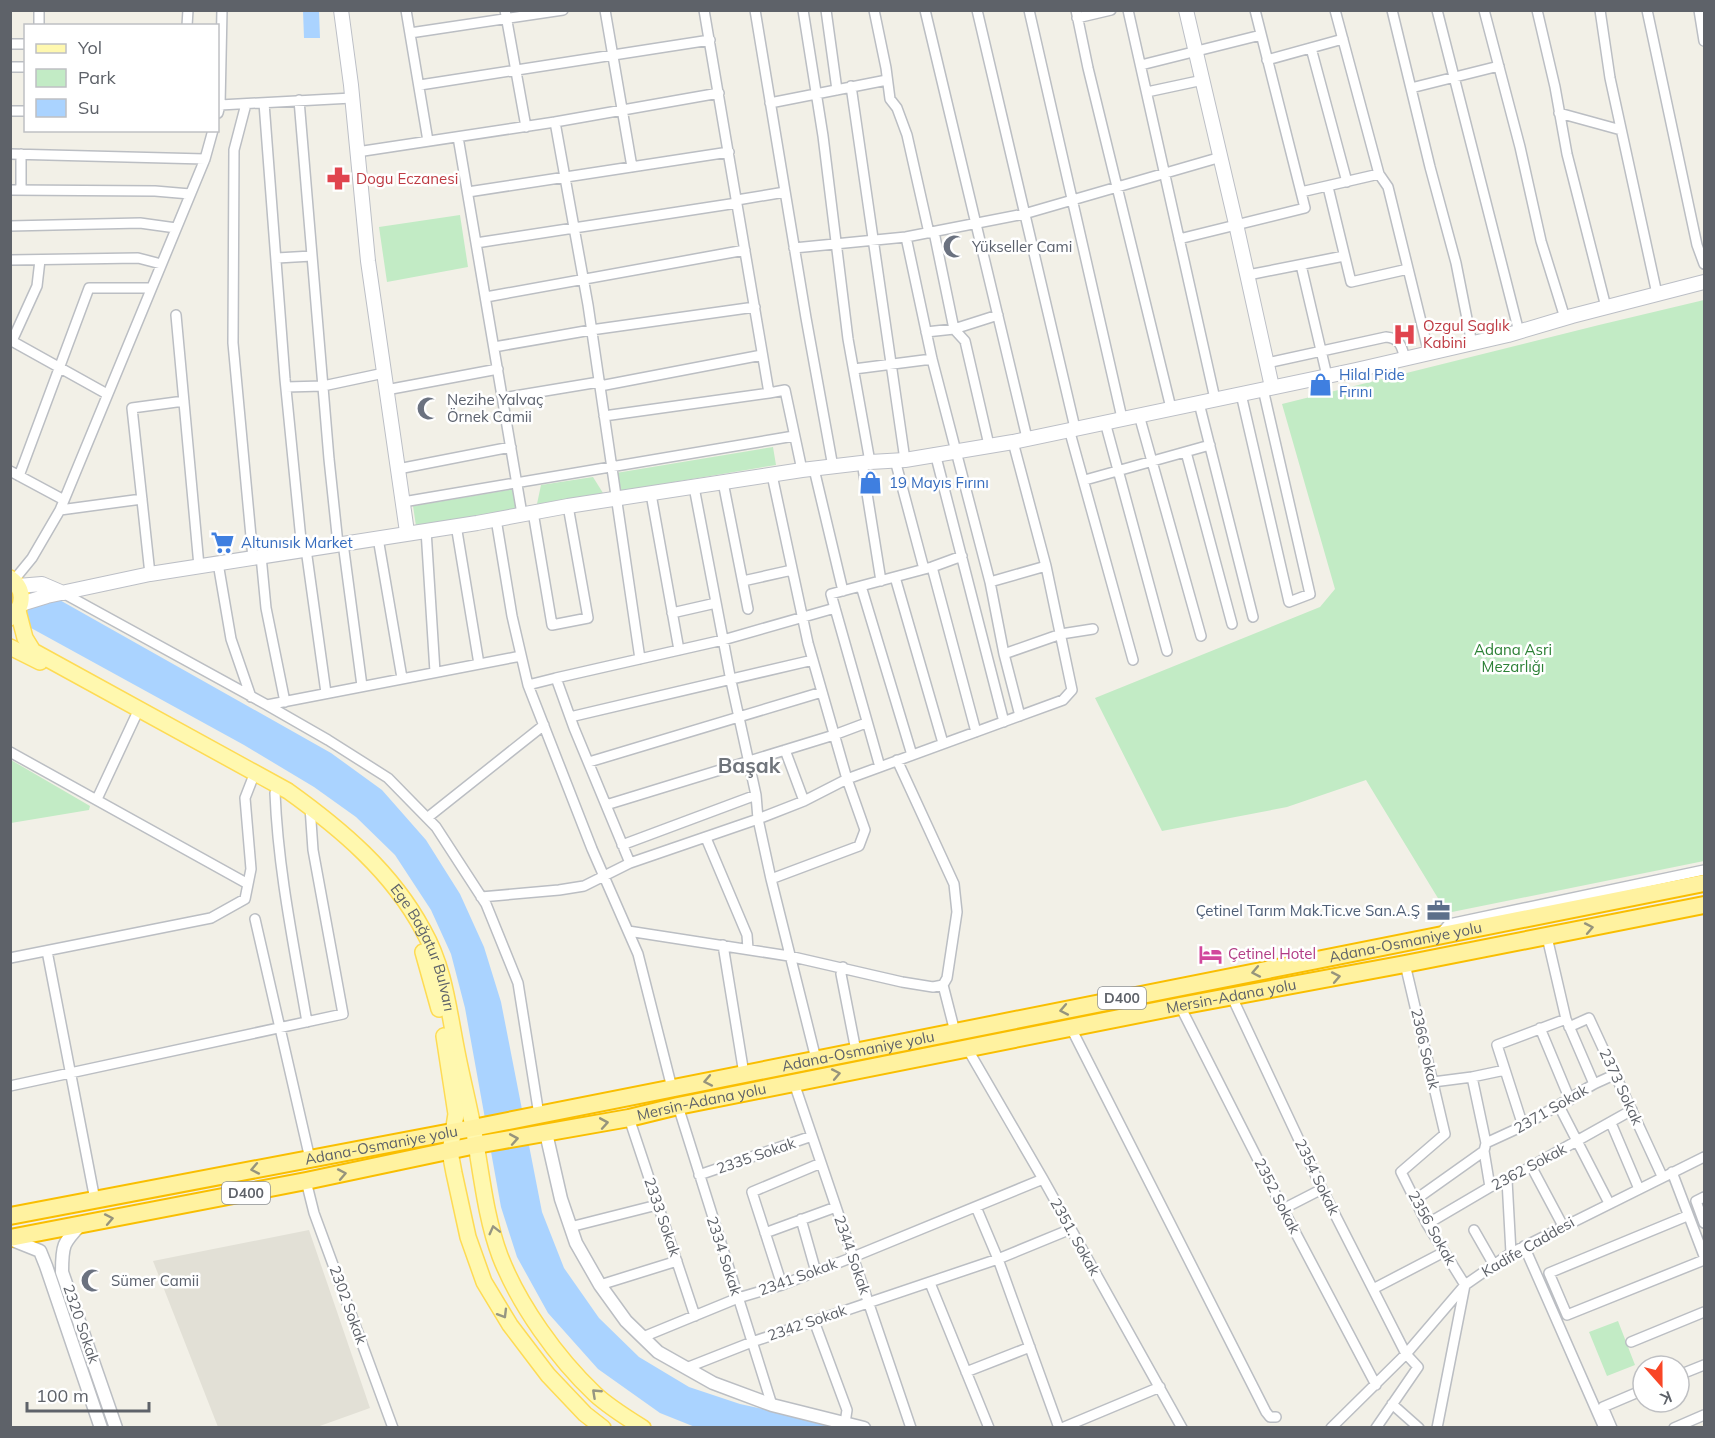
<svg xmlns="http://www.w3.org/2000/svg" width="1715" height="1438" font-family="Mulish,sans-serif">
<rect width="100%" height="100%" fill="#f2f0e7"/>
<path fill="#e2e0d6" d="M309 1230 370 1408 317 1427H218L153 1261Z"/>
<path fill="#c2ebc5" d="M460 215 468 267 387 282 379 227Z
M1704 300V861L1447 913 1366 780 1287 807 1162 831 1095 698 1320 607 1335 589 1282 404 1599 325Z
M773 447 776 465 620 491 616 473Z
M593 477 603 493 537 504 541 485Z
M515 489 518 509 416 526 413 506Z
M11 760 90 806 89 810 11 823Z
M1618 1321 1635 1365 1607 1376 1589 1332Z"/>
<path fill="#aad3ff" d="M303 11H319L320 38H304Z
M10 572 331 753 382 790 426 840 460 894 484 947 501 1002 542 1212 564 1268 599 1318 639 1357 689 1387 740 1404 845 1427H695L660 1413 598 1369 548 1313 517 1257 501 1207 465 1008 451 954 431 910 395 855 356 817 314 787 244 745 11 617Z"/>
<g fill="none" stroke-linecap="round" stroke-linejoin="round">
<defs>
<path id="minor" d="M39 10V26
M406 10 428 141
M505 10 526 127
M605 10 632 167
M704 10 769 393 785 390 802 470
M755 10 806 318 833 467
M803 10 823 136 848 339 870 462
M826 10 837 90
M874 10 886 68 890 99 897 108 907 135 929 233
M925 10 1027 438
M977 10 1075 428
M1029 10 1122 418
M1076 10 1088 68 1171 408
M1128 10 1215 399
M1335 10 1379 174 1388 187 1429 354
M1392 10 1430 167 1456 263 1472 344
M1437 10 1519 332
M1484 10 1520 147 1541 241 1565 318
M1537 10 1555 87 1567 154 1606 307
M1600 10 1610 78 1657 294
M1647 10 1697 245 1704 264
M1699 10 1704 41
M1077 18 1111 10
M187 26 188 10
M410 33 563 10
M10 44H26
M1311 48 1347 182
M1267 60 1343 39
M1141 65 1261 35
M10 67H26
M420 85 710 40
M851 86 905 460
M1411 88 1499 66
M1147 92 1203 80
M299 100 329 459 338 544
M264 103 285 379 302 550
M770 103 887 80
M246 104 234 150 233 343 253 558
M220 105 352 98
M10 111H26
M218 113 220 105 222 10
M1559 113 1621 130
M555 122 588 305 640 659
M458 137 522 514
M357 152 555 122 719 93
M10 154 205 159
M21 154V190
M1328 187 1351 282 1408 269
M10 190 155 191 190 194
M468 192 729 152
M1301 192 1379 174
M737 200 785 192
M10 226 140 223 176 228
M934 232 954 329 965 341 989 445
M906 237 932 359 990 582 1004 654 1020 716
M1179 239 1305 208 1255 10
M476 243 737 203
M794 248 906 237 1024 214 1221 157
M277 258 312 256
M10 260 138 258 161 264
M1301 265 1327 376
M1248 275 1344 256
M486 297 745 250
M176 315 199 566
M926 332 954 329 998 315
M10 340 107 394
M12 341 37 286 40 260
M494 347 591 330 755 307
M1267 363 1386 337C1400 338 1402 347 1405 359
M854 369 932 359
M600 386 762 355
M286 387 323 386 384 373
M386 390 498 369
M1241 394 1289 602 1310 594 1263 389
M503 398 599 382
M1199 403 1253 617
M1139 415 1201 636
M604 416 769 393
M1105 422 1167 651
M1069 429 1133 660
M1186 452 1232 624
M935 453 1004 722
M895 460 924 569
M862 462 881 581
M398 469 511 447
M814 469 843 591
M10 471 64 500
M19 476 89 288H151
M1085 480 1210 445
M723 482 748 609
M651 494 679 650
M403 502 794 436
M60 510 142 499
M533 512 552 625 588 618 568 506
M496 519 512 616 528 685 556 678 574 728 630 863
M456 525 479 664
M426 530 435 672
M378 538 402 678
M343 543 362 686
M306 549 326 693
M261 556 266 608 285 702
M218 563 231 639 251 697
M932 567 976 732
M150 574 132 408 184 401
M895 577 943 743
M14 580 32 558 60 510 205 159 213 130
M743 581 792 570
M990 582 1046 566
M861 586 912 755
M63 593 267 705 521 656
M672 613 716 603
M1004 654 1061 634 1093 629
M556 678 723 640 835 608
M528 685 592 849 638 954 672 1088
M267 705 328 740 388 778 436 827 486 904 518 983 539 1115
M570 717 813 660
M785 750 804 801
M10 752 248 884 245 899 211 918 10 958
M589 762 822 692
M880 767 831 594 932 567 962 556
M275 793C278 870 294 946 307 1022
M97 799 139 709
M606 805 834 735 866 723
M427 818 544 725
M706 838 747 935 748 949
M622 845 756 795
M771 879 859 846 865 830 847 779 808 643 772 475
M248 884 251 869 245 798 252 780
M481 897 559 890 584 886 630 863 758 819 756 795 731 681 694 487
M255 919 310 1159
M628 931 789 956 902 982 933 987 943 985 947 978 957 912 954 884 897 760
M1441 933 1449 924 1704 870
M1547 937 1566 1019 1594 1084
M723 945 744 1074
M47 951 95 1200
M1405 964 1445 1134 1401 1172 1427 1224 1465 1285 1437 1428
M843 967 841 974 856 1051
M943 985 955 1032
M1232 997 1322 1189 1406 1354 1418 1367 1376 1428
M1180 1006 1283 1209 1376 1385
M1569 1027 1589 1018 1662 1176
M1071 1028 1266 1412 1270 1417H1276
M1540 1028 1570 1100
M967 1048 1043 1179 1182 1428
M816 1059 771 879 758 819 804 801 847 779 1063 700 1072 690 1046 566 1013 442
M1472 1077 1486 1143 1484 1151 1490 1187
M1433 1082 1472 1077 1505 1070
M794 1083 911 1428
M10 1086 343 1014 313 850 310 807
M678 1106 772 1405
M1559 1106 1609 1203
M629 1118 695 1316
M1611 1123 1639 1189
M1523 1126 1497 1045 1566 1019
M1486 1143 1523 1126 1594 1084 1616 1074
M1531 1166 1563 1226
M1672 1172 1704 1256
M699 1175 812 1136
M1507 1180 1511 1253
M306 1181 314 1213 393 1428
M1704 1197 1696 1201 1704 1223
M1415 1200 1484 1151
M976 1207 998 1259 1059 1428
M1283 1209 1322 1189
M1687 1216 1549 1273 1567 1315 1704 1260
M801 1219 816 1272
M1427 1224 1490 1187 1507 1180 1632 1110
M570 1227 657 1205
M1474 1230 1494 1265
M765 1233 836 1207
M1524 1246 1604 1428
M930 1283 989 1428
M600 1285 677 1261
M782 1285 752 1192 821 1163
M1373 1289 1444 1252
M814 1321 847 1410 845 1423
M643 1337 738 1298 782 1285 853 1257 1043 1179
M1631 1342 1704 1312
M686 1368 752 1342 998 1259 1071 1229
M966 1372 1030 1347
M1679 1375 1704 1365
M1392 1404 1419 1428
M1062 1428 1160 1387
M1331 1428 1406 1354 1465 1285 1511 1253 1704 1157
M1612 1428 1603 1407 1643 1390
M1674 1428 1704 1415"/>
<path id="tertiary" d="M546 1133 561 1199 576 1243 600 1285 626 1321 658 1352 713 1383 772 1405 864 1428
M81 1224C63 1243 62 1245 62 1272L116 1428
M10 1239 40 1251 46 1266 101 1428"/>
<path id="secondary" d="M341 10 351 85 368 261 407 532
M1186 10 1236 224 1272 387
M18 586 42 584 63 593
M21 604 47 596 150 574 477 523 568 506 802 470 870 462 905 460 1013 442 1356 370 1508 335 1572 316 1704 282"/>
<g id="primary">
<path d="M10 578C25 589 25 606 10 618"/>
<path id="s1" d="M18 611 25 638 33 651 288 791C341 829 392 872 423 930 444 967 448 1006 456 1047 461 1074 468 1101 473 1127 481 1169 485 1216 500 1256 519 1305 557 1358 595 1394 609 1407 627 1418 643 1428"/>
<path d="M10 647 40 662"/>
<path d="M423 952 439 1009"/>
<path d="M444 1036 456 1114 450 1152 454 1173 468 1237 484 1282 510 1325 548 1375 585 1414 603 1428"/>
</g>
<g id="trunk">
<path id="s2" d="M10 1216 478 1127 1704 883"/>
<path id="s3" d="M10 1238 306 1181 476 1145 629 1118 678 1106 1180 1006 1405 964 1704 905"/>
</g>
</defs>
<use href="#minor" stroke="#bbbec3" stroke-width="12"/>
<use href="#tertiary" stroke="#bbbec3" stroke-width="15"/>
<use href="#secondary" stroke="#bcbfc6" stroke-width="16"/>
<use href="#primary" stroke="#fedb54" stroke-width="18"/>
<use href="#trunk" stroke="#f9be00" stroke-width="20"/>
<use href="#minor" stroke="#fff" stroke-width="9"/>
<use href="#tertiary" stroke="#fff" stroke-width="12"/>
<use href="#secondary" stroke="#fff" stroke-width="14"/>
<use href="#primary" stroke="#fff8af" stroke-width="15"/>
<use href="#trunk" stroke="#fff2a0" stroke-width="16"/>
</g>
<defs><path id="oneway-chevron" d="M-2-3.5L2.5 0L-2 3.5" fill="none" stroke-width="1.6" stroke-linecap="round" stroke-linejoin="round" transform="scale(1.5)"/></defs>
<g stroke="#96947c">
<use href="#oneway-chevron" transform="translate(1589 928) rotate(-11)"/>
<use href="#oneway-chevron" transform="translate(1256 972) rotate(169)"/>
<use href="#oneway-chevron" transform="translate(1336 977) rotate(-11)"/>
<use href="#oneway-chevron" transform="translate(1064 1010) rotate(169)"/>
<use href="#oneway-chevron" transform="translate(836 1074) rotate(-11)"/>
<use href="#oneway-chevron" transform="translate(708 1081) rotate(169)"/>
<use href="#oneway-chevron" transform="translate(604 1123) rotate(-10)"/>
<use href="#oneway-chevron" transform="translate(514 1139) rotate(-10)"/>
<use href="#oneway-chevron" transform="translate(255 1169) rotate(169)"/>
<use href="#oneway-chevron" transform="translate(342 1174) rotate(-11)"/>
<use href="#oneway-chevron" transform="translate(109 1219) rotate(-11)"/>
</g>
<g stroke="#969682">
<use href="#oneway-chevron" transform="translate(494 1230) rotate(-104)"/>
<use href="#oneway-chevron" transform="translate(503 1314) rotate(59)"/>
<use href="#oneway-chevron" transform="translate(596 1393) rotate(-137)"/>
</g>
<defs>
<symbol id="pharmacy-bare" viewBox="-9 -9 18 18"><path d="M-2-6h4v4h4v4h-4v4h-4v-4h-4v-4h4Z" fill="#e0444e" stroke="#fff" stroke-width="2.5" paint-order="stroke"/></symbol>
<symbol id="mosque-bare" viewBox="-9 -9 18 18"><path d="M3.5-4.9A6 6 0 1 0 3.5 4.9A5 5 0 1 1 3.5-4.9Z" fill="#6b7280" stroke="#fff" stroke-width="2.5" paint-order="stroke"/></symbol>
<symbol id="hospital-bare" viewBox="-9 -9 18 18"><path d="M-5-5h3v3.5h4V-5h3V5h-3V1.5h-4V5h-3Z" fill="#e0444e" stroke="#fff" stroke-width="2.5" paint-order="stroke"/></symbol>
<symbol id="shop-bare" viewBox="-9 -9 18 18"><path d="M-5-2.5h2.3a2.7 3.5 0 0 1 5.4 0H5L5.5 6h-11ZM-1.5-2.5h3a1.5 2.3 0 0 0-3 0Z" fill="#3f7fe0" stroke="#fff" stroke-width="2.5" paint-order="stroke"/></symbol>
<symbol id="supermarket-bare" viewBox="-9 -9 18 18"><path d="M-6-5.5h2.5l.6 2H6L4.5 2H-2.5L-4.4-4H-6ZM-1.5 3.2a1.3 1.3 0 1 0 .1 0ZM3 3.2a1.3 1.3 0 1 0 .1 0Z" fill="#3f7fe0" stroke="#fff" stroke-width="2.5" paint-order="stroke"/></symbol>
<symbol id="office-bare" viewBox="-9 -9 18 18"><path d="M-6-3h4V-5.5h4V-3h4V5H-6ZM-1-4.5V-3h2v-1.5ZM-6 0V1H6V0Z" fill="#5c6f8a" stroke="#fff" stroke-width="2.5" paint-order="stroke"/></symbol>
<symbol id="hotel-bare" viewBox="-9 -9 18 18"><path d="M-6-4.5h1.5V1H6V5H4.5V3h-9V5H-6ZM-4 0a1.8 1.8 0 1 1 3.6 0ZM.5 0V-2.5h3Q6-2.5 6 0Z" fill="#d1479c" stroke="#fff" stroke-width="2.5" paint-order="stroke"/></symbol>
</defs>
<g fill-rule="evenodd">
<use href="#pharmacy-bare" x="322" y="162" width="33" height="33"/>
<use href="#mosque-bare" x="938" y="230" width="33" height="33"/>
<use href="#hospital-bare" x="1388" y="318" width="33" height="33"/>
<use href="#shop-bare" x="1304" y="368" width="33" height="33"/>
<use href="#mosque-bare" x="412" y="392" width="33" height="33"/>
<use href="#shop-bare" x="854" y="466" width="33" height="33"/>
<use href="#supermarket-bare" x="206" y="526" width="33" height="33"/>
<use href="#office-bare" x="1422" y="894" width="33" height="33"/>
<use href="#hotel-bare" x="1194" y="938" width="33" height="33"/>
<use href="#mosque-bare" x="76" y="1264" width="33" height="33"/>
</g>
<g text-anchor="middle" stroke-width="5" stroke-linejoin="round" paint-order="stroke">
<g fill="#fff" stroke="#8e9196" stroke-width="1.5">
<rect x="1098" y="987" width="48" height="22" rx="4.5"/>
<rect x="222" y="1182" width="48" height="22" rx="4.5"/>
</g>
<g font-size="14" font-weight="bold" fill="#5e6269">
<text x="1122" y="1003">D400</text>
<text x="246" y="1198">D400</text>
</g>
<g font-size="15" fill="#be3a42" stroke="#fff" text-anchor="start">
<text x="356" y="184">Dogu Eczanesi</text>
<text x="1423" y="331">Ozgul Saglık<tspan x="1423" dy="17">Kabini</tspan></text>
</g>
<g font-size="15" fill="#5b616d" stroke="#fff" text-anchor="start">
<text x="972" y="252">Yükseller Cami</text>
<text x="447" y="405">Nezihe Yalvaç<tspan x="447" dy="17">Örnek Camii</tspan></text>
<text x="111" y="1286">Sümer Camii</text>
</g>
<g font-size="15" fill="#366cbe" stroke="#fff" text-anchor="start">
<text x="1339" y="380">Hilal Pide<tspan x="1339" dy="17">Fırını</tspan></text>
<text x="889" y="488">19 Mayıs Fırını</text>
<text x="241" y="548">Altunısık Market</text>
</g>
<g font-size="15" fill="#2c8136" stroke="#fff">
<text x="1513" y="655">Adana Asri<tspan x="1513" dy="17">Mezarlığı</tspan></text>
</g>
<g font-size="15" fill="#4e5e75" stroke="#fff" text-anchor="end">
<text x="1420" y="916">Çetinel Tarım Mak.Tic.ve San.A.Ş</text>
</g>
<g font-size="15" fill="#5e6269" stroke="#fff">
<text dy="5" stroke="none"><textPath href="#s2" startOffset="1422">Adana-Osmaniye yolu</textPath></text>
<text dy="5" stroke="none"><textPath href="#s1" startOffset="546">Ege Bağatur Bulvarı</textPath></text>
<text dy="5" stroke="none"><textPath href="#s3" startOffset="1245">Mersin-Adana yolu</textPath></text>
<text transform="translate(1425 1049) rotate(77)" y="5">2366 Sokak</text>
<text dy="5" stroke="none"><textPath href="#s2" startOffset="864">Adana-Osmaniye yolu</textPath></text>
<text transform="translate(1621 1087) rotate(65)" y="5">2373 Sokak</text>
<text dy="5" stroke="none"><textPath href="#s3" startOffset="705">Mersin-Adana yolu</textPath></text>
<text transform="translate(1551 1109) rotate(-30)" y="5">2371 Sokak</text>
<text dy="5" stroke="none"><textPath href="#s2" startOffset="378">Adana-Osmaniye yolu</textPath></text>
<text transform="translate(756 1156) rotate(-19)" y="5">2335 Sokak</text>
<text transform="translate(1529 1167) rotate(-28)" y="5">2362 Sokak</text>
<text transform="translate(1317 1177) rotate(64)" y="5">2354 Sokak</text>
<text transform="translate(1277 1196) rotate(63)" y="5">2352 Sokak</text>
<text transform="translate(662 1217) rotate(71)" y="5">2333 Sokak</text>
<text transform="translate(1432 1228) rotate(61)" y="5">2356 Sokak</text>
<text transform="translate(1075 1237) rotate(61)" y="5">2351. Sokak</text>
<text transform="translate(1528 1247) rotate(-30)" y="5">Kadife Caddesi</text>
<text transform="translate(852 1255) rotate(71)" y="5">2344 Sokak</text>
<text transform="translate(724 1256) rotate(72)" y="5">2334 Sokak</text>
<text transform="translate(798 1277) rotate(-20)" y="5">2341 Sokak</text>
<text transform="translate(348 1305) rotate(70)" y="5">2302 Sokak</text>
<text transform="translate(807 1323) rotate(-19)" y="5">2342 Sokak</text>
<text transform="translate(81 1324) rotate(71)" y="5">2320 Sokak</text>
</g>
<g font-size="15" fill="#b23c85" stroke="#fff" text-anchor="start">
<text x="1228" y="959">Çetinel Hotel</text>
</g>
<g font-size="21" font-weight="bold" fill="#6f747b" stroke="#fff">
<text x="749" y="773">Başak</text>
</g>
</g>
<rect width="1715" height="1438" fill="none" stroke="#5e6269" stroke-width="24"/>
<rect x="24" y="24" width="195" height="108" fill="#ffffff" stroke="#bfc0c3" stroke-width="1.5"/>
<rect x="36" y="44" width="30" height="9" fill="#fff8af" stroke="#bfc0c3" stroke-width="1.5"/>
<text x="78" y="54" font-size="18" fill="#5e6269">Yol</text>
<rect x="36" y="69" width="30" height="18" fill="#c2ebc5" stroke="#bfc0c3" stroke-width="1.5"/>
<text x="78" y="84" font-size="18" fill="#5e6269">Park</text>
<rect x="36" y="99" width="30" height="18" fill="#aad3ff" stroke="#bfc0c3" stroke-width="1.5"/>
<text x="78" y="114" font-size="18" fill="#5e6269">Su</text>
<g transform="translate(1661 1384) rotate(159)"><circle r="28" fill="#ffffff" stroke="#bfc0c3" stroke-width="1.5"/>
<path d="M0-4.5L10 22L0 15L-10 22Z" fill="#f94626"/>
<text y="-9" font-size="16" font-weight="bold" text-anchor="middle" fill="#5e6269">K</text>
</g>
<path d="M27 1402v9h122v-9" fill="none" stroke="#5e6269" stroke-width="3"/>
<text x="36" y="1402" font-size="18" fill="#5e6269" stroke="#ffffff" stroke-width="4.5" paint-order="stroke">100 m</text>
</svg>
